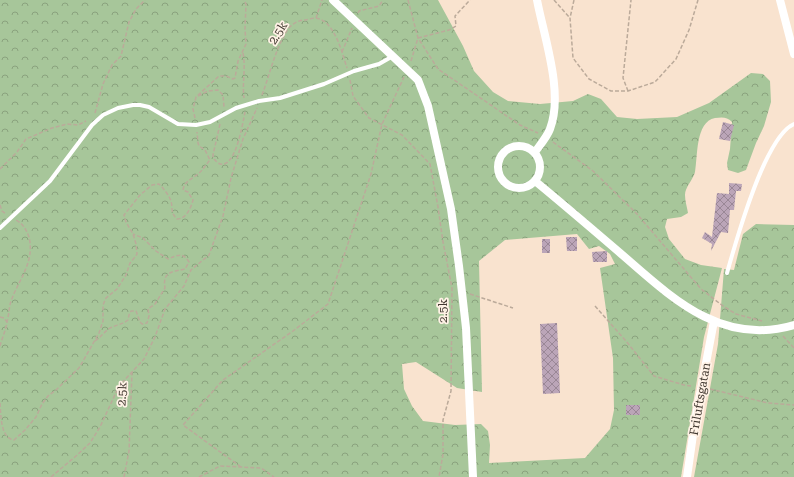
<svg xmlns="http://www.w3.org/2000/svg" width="794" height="477" font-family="'Roboto Serif',serif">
<defs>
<pattern id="forest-crowns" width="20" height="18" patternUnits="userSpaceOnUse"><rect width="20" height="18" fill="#a7c69a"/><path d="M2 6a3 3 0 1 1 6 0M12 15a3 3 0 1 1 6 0" fill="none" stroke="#8aa27e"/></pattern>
<pattern id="building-cross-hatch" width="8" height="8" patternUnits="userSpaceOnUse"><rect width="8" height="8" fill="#bba5b8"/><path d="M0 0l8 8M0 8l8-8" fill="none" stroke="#9a8796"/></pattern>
</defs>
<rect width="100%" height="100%" fill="#f9e3cf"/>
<path fill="url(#forest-crowns)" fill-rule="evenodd" d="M0 0H438L463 46 474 71 493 92 508 101 540 104 573 101 588 94 601 99 617 117 637 119 677 117 709 103 751 73 763 74 770 81 771 102 764 126 756 143 746 170 738 173 728 170 727 163 730 149 732 122C727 117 723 117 715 118 695 122 698 157 695 172 693 180 685 187 685 195 685 201 687 207 688 213L681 217 667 219 665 227 669 239 685 259 701 265 722 268 704 337 681 477H0ZM577 234 589 249 599 246 610 254 615 264 600 268 613 358 614 410 610 429 585 458 489 463 490 445 488 431 481 424 455 425 423 421 412 406 404 389 402 364 416 362 457 388 482 392 479 261 505 240Z
M756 224 794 225V477H694L718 344 724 269 734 270 743 234Z"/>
<path fill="url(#building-cross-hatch)" d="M723 122 734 125 730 141 719 139Z
M729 183 742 184 741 191H736L734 210H730L728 233 721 232 711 251 712 244 702 238 705 232 712 237 717 193 729 194Z
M566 237H577V251H567Z
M542 239H550V253H542Z
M607 251V262H593L592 252Z
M557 323 560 393 543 394 540 324Z
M626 405H640V415H626Z"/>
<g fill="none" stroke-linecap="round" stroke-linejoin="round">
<path stroke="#bbaa9a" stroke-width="1.5" stroke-dasharray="4 2" stroke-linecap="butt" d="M408 0 418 38 438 69 520 125 538 133
M554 0 570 18
M574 0 570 18 573 58 589 79 611 91H628L655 82 676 59 689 30 698 0
M358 13 359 11 379 6 383 0
M316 18 322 0
M342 52 352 28
M243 53C246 68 242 83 244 98
M411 61 418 38 449 30 456 26 455 16 470 0
M350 80 353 96 369 118 402 135 430 164 438 207 443 242 452 288 451 391 443 420V454L439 477
M628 91 623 78 631 0
M262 95C270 74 275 49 288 29 293 23 299 20 306 20 309 19 313 18 316 18 335 21 342 53 347 68
M198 96 208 91 218 90 223 95 224 107
M95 113 103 84 112 65 121 56 129 22 136 9 145 0
M195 118 193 109 196 97 219 76H226L233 79 235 78 238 61 246 44 245 29 246 4 244 0
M220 124 213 155C213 159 215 160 218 163 235 173 243 122 245 112
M553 142 593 171 637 214 701 289 723 306 736 314 762 321
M0 169 17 152 26 139 52 128 67 124 78 125 86 121
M0 205 2 211 6 214
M470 294 513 308
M595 306 626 341 654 376 684 385 692 386
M0 317 4 318 7 322
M783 336 794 348
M95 341C101 337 104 332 110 328 116 325 123 324 128 320L129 315 131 311H136L140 322 142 324 147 323 149 316 148 309 155 304 165 288C162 271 173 272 185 269L189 262C183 252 178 255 168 259L156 251 143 238 133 234
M0 346C2 338 6 330 7 322 9 315 9 307 11 301 19 279 35 262 29 237 26 229 23 224 16 220
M710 389 768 403 794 405
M0 403C1 414 0 438 14 440L25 430 36 417 42 404 48 396 56 390 79 368 99 333 103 321V305L106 298 117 289 126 275 130 263 135 257 137 254 136 244 133 234 126 222 124 215 140 195 152 185 159 184C163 188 169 195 171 201 173 209 170 212 177 219 186 219 191 208 193 200L188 192 183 190C184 180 196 178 202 170 205 167 207 163 210 160L205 150 199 146 198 143 197 132
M241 467 183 425 223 380 293 331 328 304 371 174 382 124 404 77
M51 477 76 456 90 443 100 427 119 386 144 359 155 337 165 309 184 286 191 270 209 255 223 216 231 178 243 139 257 108
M124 477 129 451 132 372
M199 477 220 466 261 468 274 477"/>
<path stroke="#fff" stroke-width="4" d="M0 228 50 181 92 125 103 115 118 108 133 105H140L149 107 178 124 196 125 210 122 236 108 259 101 280 98 324 84 354 71 379 64 393 56
M727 273C736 241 765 136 794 124"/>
<path stroke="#fff" stroke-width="8" d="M333 0 418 80 428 106 451 209 459 266 466 328 473 477
M780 0 794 54
M498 167a21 21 0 1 1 42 0a21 21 0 1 1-42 0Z
M535 152C540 145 547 137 550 129 564 93 544 37 537 0
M535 181C563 204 591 228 619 252 670 296 720 347 794 325
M687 477 695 421 714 321"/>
</g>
<g text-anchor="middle" stroke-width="3.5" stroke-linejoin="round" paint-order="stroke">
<g font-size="12" fill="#433a32" stroke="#fff2e6">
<text transform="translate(278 33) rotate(-58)" y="4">2.5k</text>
<text transform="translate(443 311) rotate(-90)" y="4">2.5k</text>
<text transform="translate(122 394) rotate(-88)" y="4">2.5k</text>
<text transform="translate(700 399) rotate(-80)" y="4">Friluftsgatan</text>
</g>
</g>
</svg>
